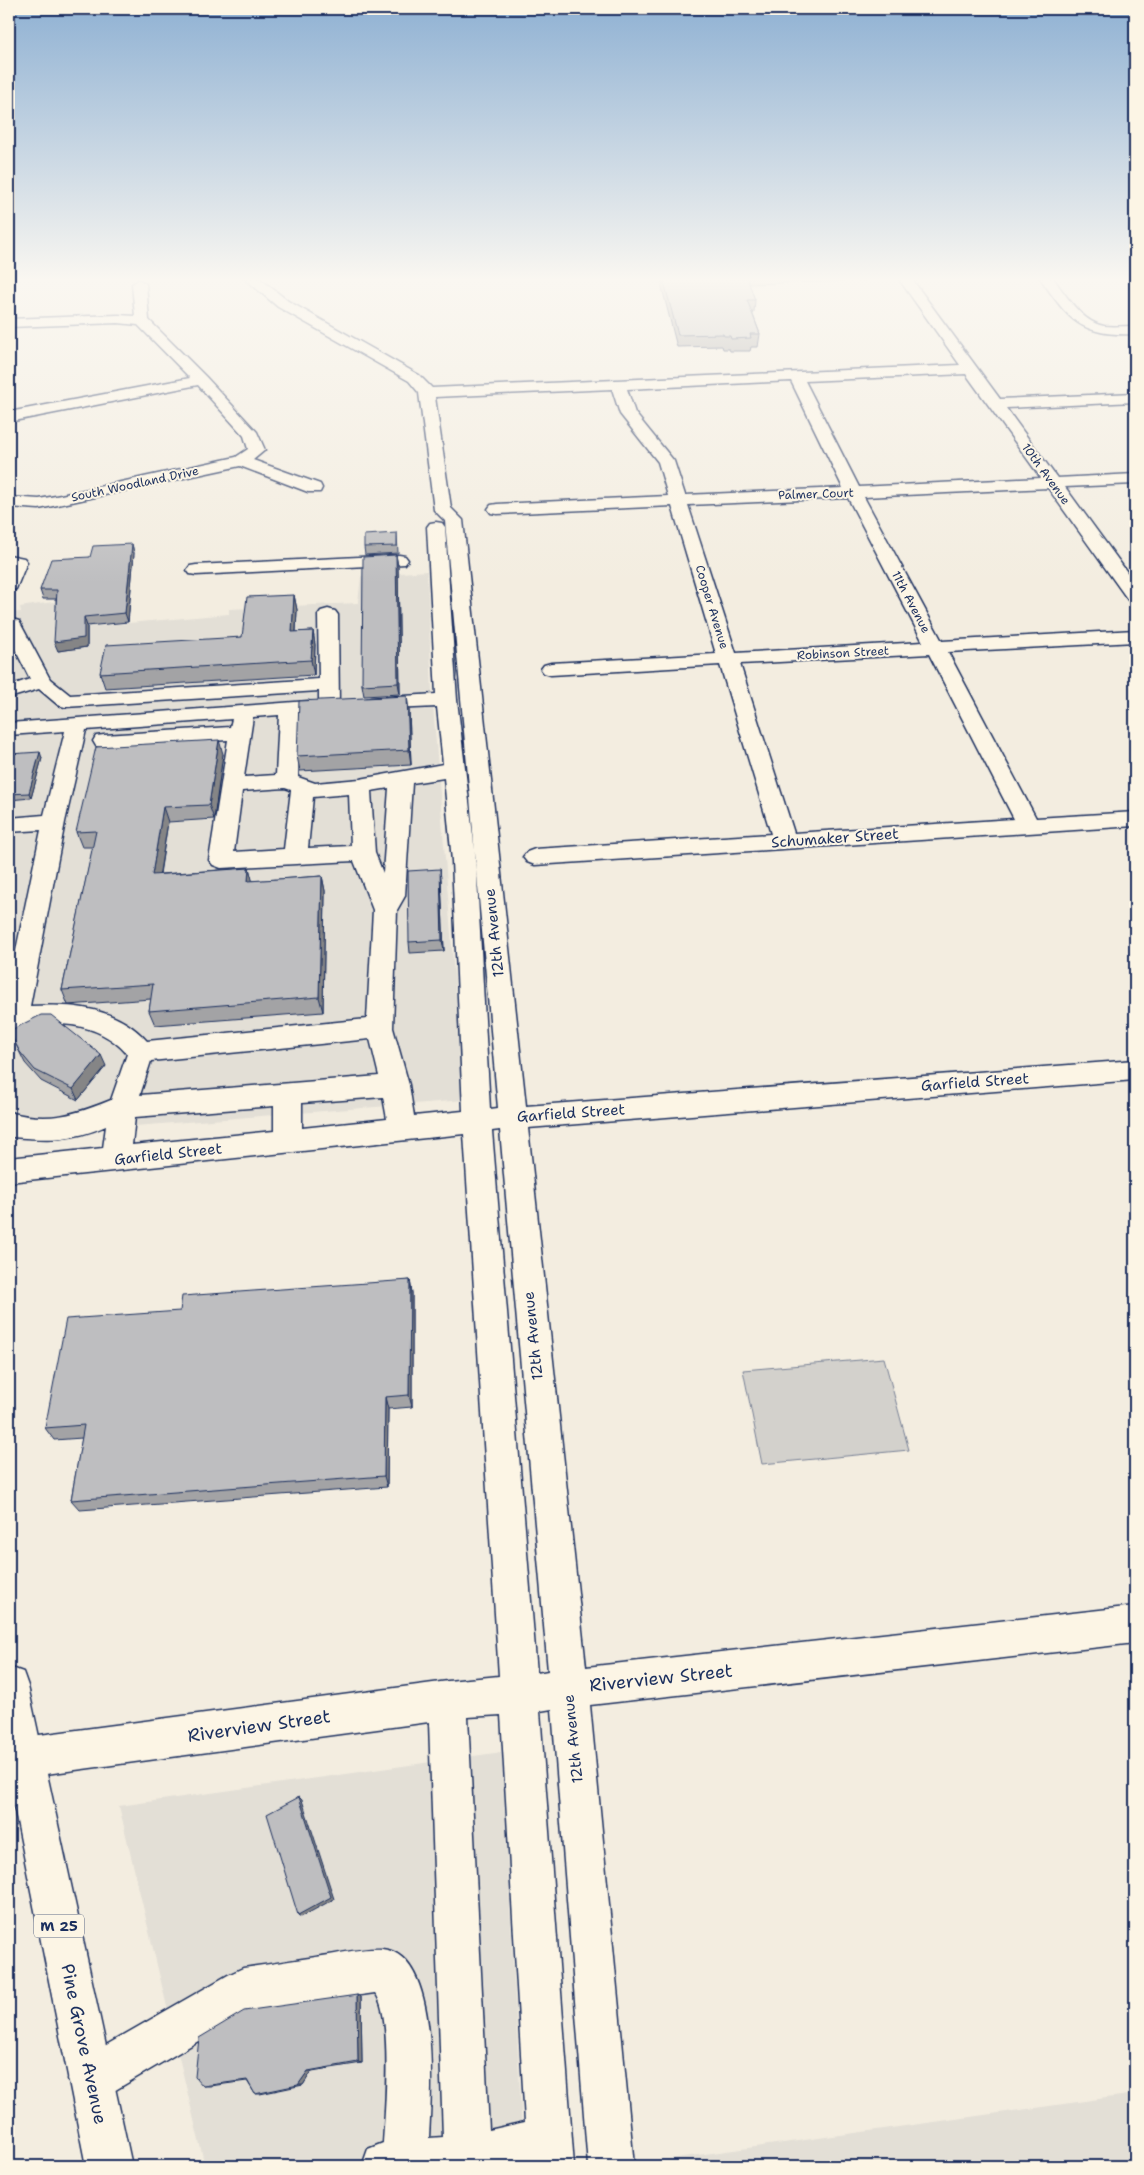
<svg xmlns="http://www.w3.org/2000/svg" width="1144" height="2175" font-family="'Shantell Sans',sans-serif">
<rect width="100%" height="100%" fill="#f3ede0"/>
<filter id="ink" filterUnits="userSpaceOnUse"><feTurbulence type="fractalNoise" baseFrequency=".02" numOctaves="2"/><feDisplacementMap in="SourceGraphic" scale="10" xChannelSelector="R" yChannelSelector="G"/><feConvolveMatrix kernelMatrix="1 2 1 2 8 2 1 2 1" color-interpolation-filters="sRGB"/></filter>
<g filter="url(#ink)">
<path fill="#e3dfd6" d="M427 571 432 692 464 1100 9 1136V613L21 612 20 607 93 596 95 626 229 614V609L358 603 361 576Z
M502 1752 524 2166H205L119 1806Z
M1135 2094V2166H641L640 2163Z"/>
<path fill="#d3d1cc" stroke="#778095" d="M884 1358 909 1450 762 1464 743 1370Z"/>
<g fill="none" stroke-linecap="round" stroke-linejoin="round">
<defs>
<path id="minor" d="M244 278H259L288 301 419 375 432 388 960 365 898 278H911L1000 399 1135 393V402L1006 408 1057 478 1135 474V484L1065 487 1135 583V602L1128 600 1048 488 864 497 942 641 1135 630V642L948 652 1036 818 1135 812V826L535 865 527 862 523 857 527 852 535 849 771 834 720 665 551 675 544 673 541 669 544 665 551 663 716 654 672 506 497 514 491 513 488 509 491 505 497 504 668 496 658 462 620 414 612 389 435 397 451 508 463 520 526 1106 1135 1060V1080L528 1128 586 1667 1135 1606V1643L590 1705 634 2166H588L552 1709 540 1711 574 2166H362L368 2149 383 2143C385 2114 393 2013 375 1993L249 2011 107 2095 91 2102 75 2095 68 2079 75 2063 228 1975 243 1968C272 1964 301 1959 329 1955 347 1952 365 1948 382 1949 442 1954 431 2097 429 2138L443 2137 429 1722 9 1779V1739L448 1681 499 1676 464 1134 9 1182V1158L103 1148 106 1126C72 1141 48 1140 12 1137L9 1136V1112C48 1123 74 1115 111 1100L127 1054C98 1020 49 1019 9 1030V984L41 830 9 832V818L44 815 65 731 9 735V723L308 701 315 703 318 707 315 711 300 714 298 777 315 783 360 779 443 764 437 707 371 710 364 708 361 704 364 700 371 698 436 694 427 527 430 523 436 522 442 523 445 527 457 700 476 861 490 1109 498 1108 445 521 434 510 419 393 409 381 278 307ZM966 374 1041 478 859 487 805 381ZM791 381 843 488 685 495 674 461 635 413 627 389ZM848 498 923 642 736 653 688 505ZM929 654 1014 819 794 833 740 664ZM279 715 276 775 244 777 253 717ZM232 719 230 727 104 735 96 736 93 741 96 746 104 747 228 740 209 860 213 865 221 868 354 861 373 910 367 1019 147 1041C117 1007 73 1004 30 1006L65 822 86 730ZM444 778 452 861 463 1111 414 1116 409 1085 393 1028 397 910 405 896 412 783ZM285 788 291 790 284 849 234 852 242 791ZM389 788 383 873 375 853 371 791ZM349 794 351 846 308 848 313 797ZM370 1039 379 1076 140 1095 151 1061ZM383 1097 387 1119 302 1128V1103ZM274 1106V1131L132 1145 135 1117ZM500 1130 548 1671 537 1673 492 1131ZM501 1715 525 2122 489 2130 468 1717Z
M1040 278H1053C1066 295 1081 322 1104 326 1114 327 1125 326 1135 326V334C1080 336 1070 321 1040 278Z
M139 280 146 284 149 320 206 377 257 432 265 450 253 460 320 484 322 488 320 492H308L240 466 39 509 9 507V497L39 499 61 495 236 457 248 449 244 436 198 385 9 422V412L190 378 138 325 118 323 9 327V319L118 315 135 316 132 284Z
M9 555 24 558 27 562 16 589 9 591Z
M399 555 405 556 408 560 405 564 196 575 190 574 187 570 190 566 196 565Z
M328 609 335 611 338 615 339 706 336 710 329 712 322 710 319 706V691L65 707 58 705 39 689 9 698V686L30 679 9 637V618L19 621 50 679 70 695 319 679 318 615 321 611Z"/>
<path id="major" d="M9 1667 23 1672 28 1686 132 2166H86L9 1781Z"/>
</defs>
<use href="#minor" stroke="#1b2f5e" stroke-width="3"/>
<use href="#major" stroke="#1b2f5e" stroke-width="3"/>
<use href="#minor" fill="#fcf5e5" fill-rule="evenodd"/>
<use href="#major" fill="#fcf5e5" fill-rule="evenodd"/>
</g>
<path fill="#a3a3a5" stroke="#1b2f5e" d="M662 278H866L865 281 749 284 755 300 754 312H752L760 334 758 347H751L750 351H730L729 349H723L722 346 677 347 662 288Z
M397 533 398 553 365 555 364 547Z
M132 544 134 553 128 622 87 626V647L58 651 56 599H43L40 590 90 557Z
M396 555 398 566 400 694 364 696 362 685Z
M294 595 297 610 296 632 313 631 315 645 314 675 105 688 100 673 242 637Z
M409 710 411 765 300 771 297 756Z
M9 754 42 758 31 798 9 800Z
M223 754 214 819 168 822 160 874 249 868 252 881 322 876 325 891 323 1012 155 1025 149 1011 151 999 68 1005 62 990 93 847H82L76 832Z
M440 869 441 880 444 951 410 953 409 942Z
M9 1031 106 1066 78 1100 41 1081 25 1063Z
M410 1280 412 1293V1407L388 1409 387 1487 80 1510 71 1500 82 1438 54 1440 45 1428 180 1311Z
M357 1995 361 1997 362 2063 312 2071 303 2085 260 2094H255L247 2081 210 2086H203Z"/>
<path fill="#858586" stroke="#1b2f5e" d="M132 544 134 553 128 622 125 613Z
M396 555 398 566 400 694 398 683Z
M294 595 297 610 295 647 292 632Z
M84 617 87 626V647L58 651 54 642Z
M313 631 315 645 314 675 311 660Z
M407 696 409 710 411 765 409 750Z
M219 740 223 754 214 819 209 805Z
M40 752 42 758 31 798 29 793Z
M163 807 168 822 157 890 152 875Z
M249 868 253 883 248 881Z
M440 869 441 880 444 951 442 940Z
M322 876 325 891 323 1012 319 997Z
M101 1055 106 1066 78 1100 73 1089Z
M410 1280 412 1293V1407L409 1395Z
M385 1397 388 1409 387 1487 384 1476Z
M299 1797 302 1800 334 1899 301 1917 298 1915Z
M357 1995 361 1997 362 2063 358 2062Z
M308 2071H312L303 2085H298Z"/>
<path fill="#bebec0" stroke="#1b2f5e" d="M663 278H747L755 300H747L760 334H750L751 338 731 339 730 336H724L723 334 678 335Z
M397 533V546L364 547V535Z
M132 544 125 613 84 617V638L54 642 57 590H40L51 559 90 557 93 546Z
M396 555 398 683 362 685 363 557Z
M294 595 292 632 313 631 311 660 100 673 106 645 242 637 247 597Z
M407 696 409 750 297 756 299 701Z
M219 740 209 805 163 807 152 875 249 868 248 881 322 876 319 997 149 1011 153 984 62 990 96 831 76 832 96 747Z
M40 752 29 793 9 794V754Z
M440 869 442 940 409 942 408 871Z
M41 1015H51L101 1055 73 1089 35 1070 20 1052 9 1031Z
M410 1280 409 1395 385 1397 384 1476 71 1500 84 1425 45 1428 66 1319 180 1311 182 1296Z
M299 1797 331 1897 298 1915 267 1814Z
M357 1995 358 2062 308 2071 298 2085 255 2094 247 2080 203 2086 195 2077 199 2038 244 2011Z"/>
</g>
<linearGradient id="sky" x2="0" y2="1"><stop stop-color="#8fb1d3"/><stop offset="0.48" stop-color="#faf7f1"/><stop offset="1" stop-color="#faf7f1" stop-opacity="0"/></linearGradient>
<rect width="1144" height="583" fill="url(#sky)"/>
<g text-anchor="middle" stroke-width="4" stroke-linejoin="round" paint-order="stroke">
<g font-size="12" fill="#1b2f5e" stroke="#fcf5e5">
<text transform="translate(1046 474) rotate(54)" y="4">10th Avenue</text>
<text transform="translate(135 484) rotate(-12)" y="4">South Woodland Drive</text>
<text transform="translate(816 494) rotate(-2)" y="4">Palmer Court</text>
<text transform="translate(911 602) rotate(62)" y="4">11th Avenue</text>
<text transform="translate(712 607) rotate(73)" y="4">Cooper Avenue</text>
<text transform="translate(843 653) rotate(-3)" y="4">Robinson Street</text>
</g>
<rect fill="#fcf5e5" stroke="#5e6a86" stroke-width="1" x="34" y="1914.5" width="50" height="23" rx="4"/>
<g font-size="14" font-weight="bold" fill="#1b2f5e">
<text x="59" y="1931">M 25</text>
</g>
<g font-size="15" fill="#1b2f5e" stroke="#fcf5e5">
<text transform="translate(835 838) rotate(-4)" y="5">Schumaker Street</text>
<text transform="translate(494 933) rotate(-96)" y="5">12th Avenue</text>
<text transform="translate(975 1082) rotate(-4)" y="5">Garfield Street</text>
<text transform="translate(571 1113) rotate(-4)" y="5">Garfield Street</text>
<text transform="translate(168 1154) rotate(-6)" y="5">Garfield Street</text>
<text transform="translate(533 1336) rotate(-96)" y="5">12th Avenue</text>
<text transform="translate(573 1739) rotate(-96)" y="5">12th Avenue</text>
</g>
<g font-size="18" fill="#1b2f5e" stroke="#fcf5e5">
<text transform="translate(661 1678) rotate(-6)" y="6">Riverview Street</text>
<text transform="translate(259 1726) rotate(-8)" y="6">Riverview Street</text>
<text transform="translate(84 2044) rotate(78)" y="6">Pine Grove Avenue</text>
</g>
</g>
<rect width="1144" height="2175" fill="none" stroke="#fcf5e5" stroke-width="30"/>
<rect x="15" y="15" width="1114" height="2145" fill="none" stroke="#1b2f5e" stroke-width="2" filter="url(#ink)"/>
</svg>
